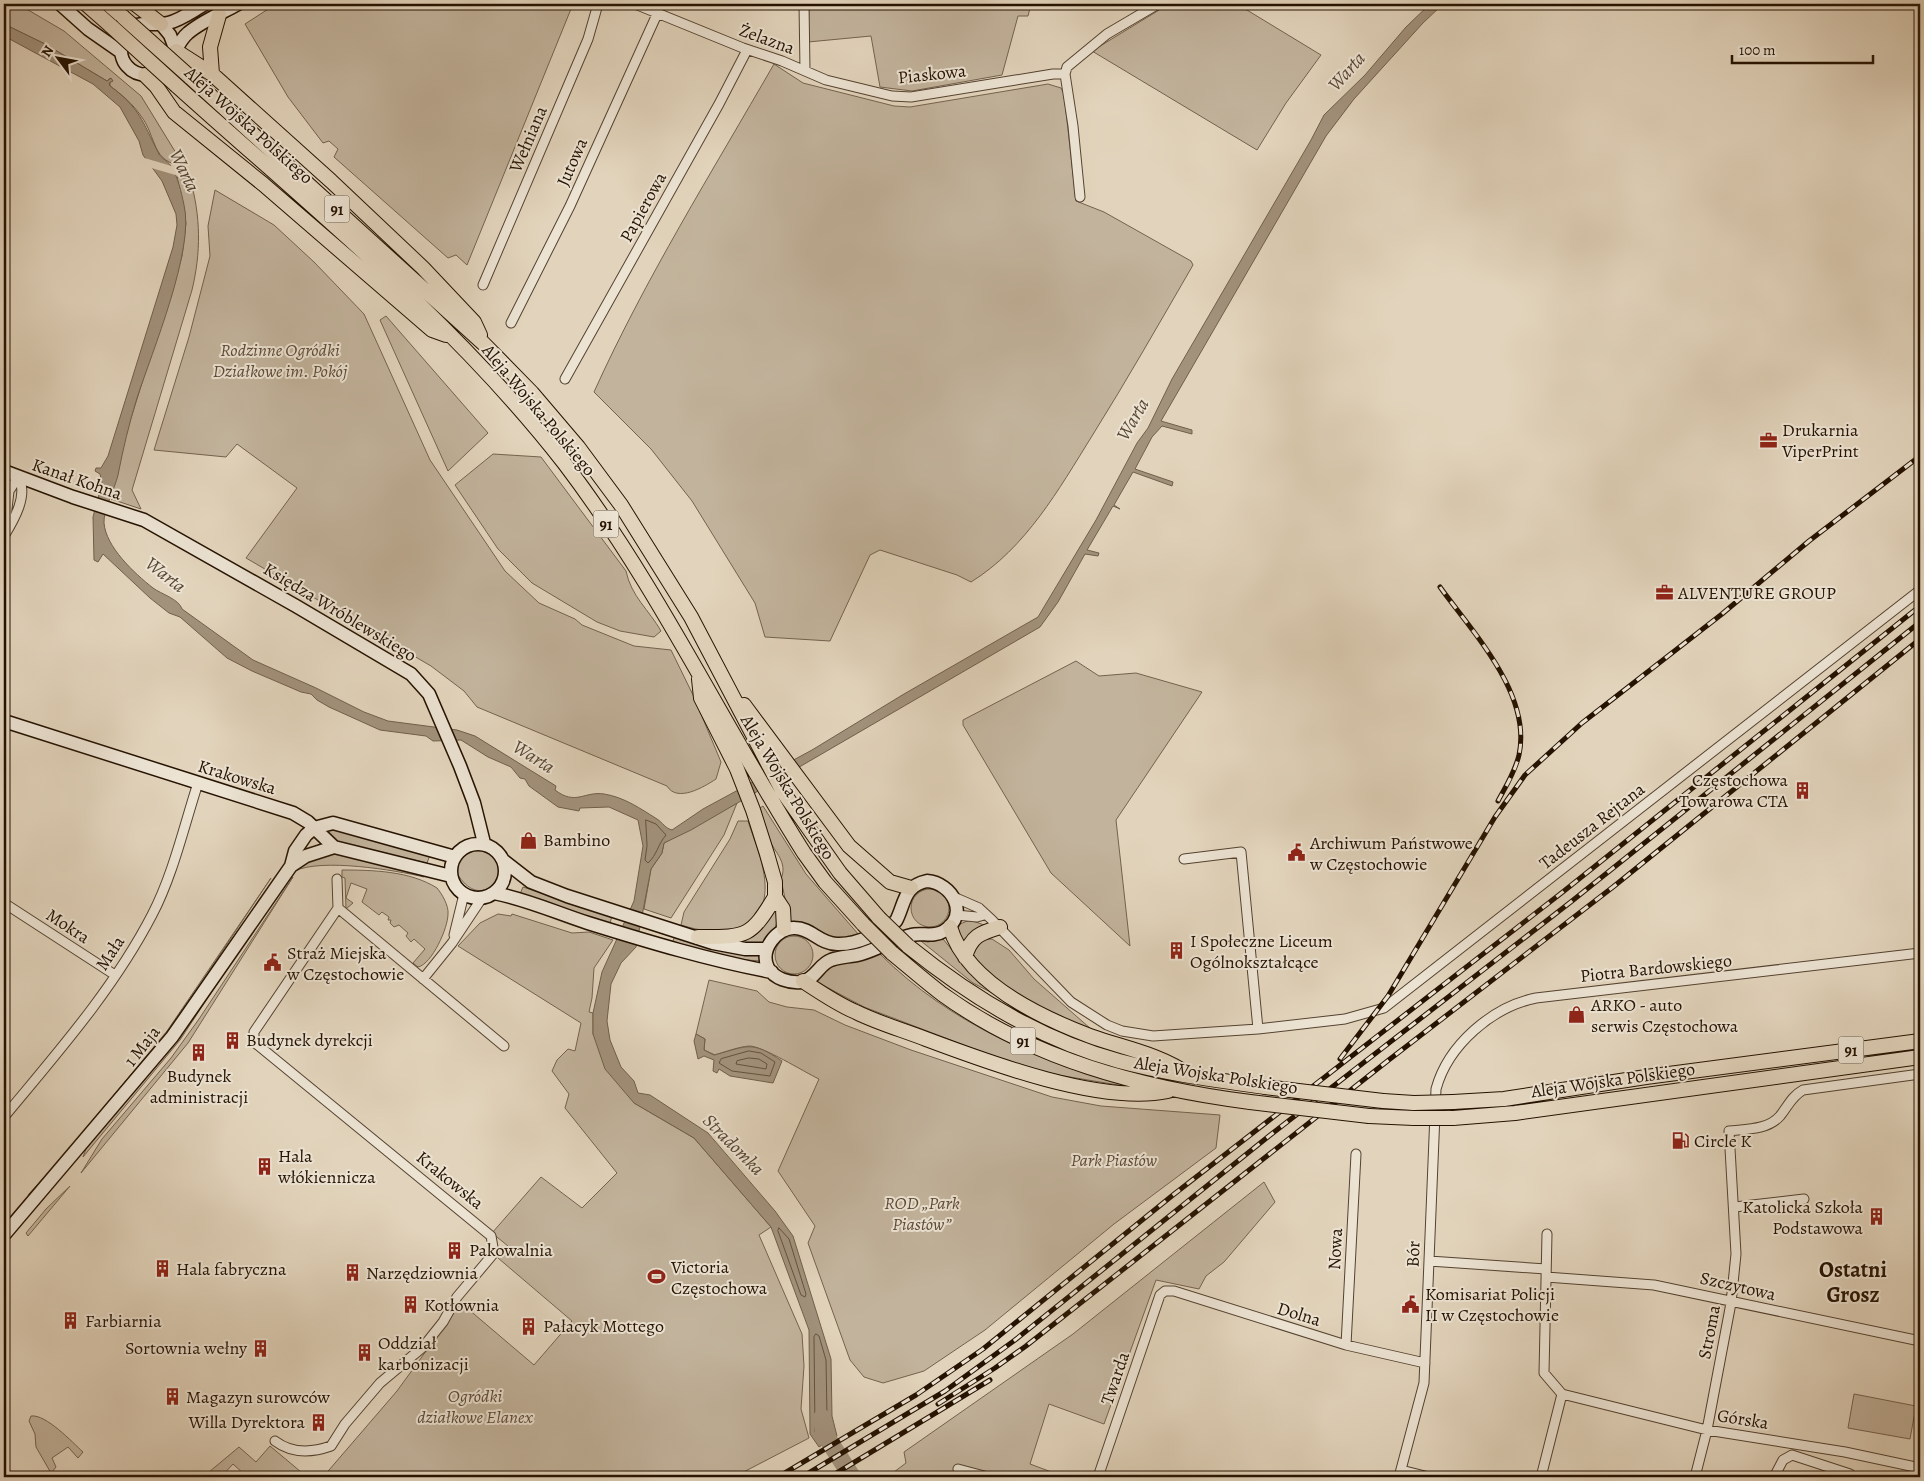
<svg xmlns="http://www.w3.org/2000/svg" width="1924" height="1481" font-family="Alegreya,serif">
<rect width="100%" height="100%" fill="#e2d4bc"/>
<filter id="stains"><feTurbulence type="fractalNoise" baseFrequency=".004" numOctaves="4"/><feColorMatrix values="0 0 0 0 .2 0 0 0 0 .09 0 0 0 0 .02 0 0 0 .5 -.17"/></filter>
<radialGradient id="worn" r=".72"><stop offset=".6" stop-color="#630" stop-opacity="0"/><stop offset="1" stop-color="#630" stop-opacity=".3"/></radialGradient>
<path fill="#c2b39c" stroke="#74624e" d="M4 4H18L64 31 141 96 184 166C151 163 157 137 141 116 133 104 121 94 110 86V78L107 81 45 44 4 24Z
M276 4H573L467 265 456 255 448 258 334 157 338 149 329 141 323 143 288 97 245 24Z
M809 4H1031L1028 16H1018L1002 75 912 91 880 87 871 36 808 42Z
M1169 4H1237L1321 55 1286 103 1257 150 1092 51Z
M774 64 803 83 894 106 910 107 1048 84 1061 88 1064 94 1076 201 1104 212 1191 261 1193 265C1160 322 1127 380 1092 436 1059 489 1026 548 971 582L957 575 880 550 870 555 830 641 765 637 755 603 692 501 651 449 594 392C645 279 712 172 774 64Z
M177 177 190 179C201 216 201 253 192 290L132 490 141 509 111 499 124 440 182 256 186 223Z
M215 190 274 225 314 262 364 314 430 460 505 571 539 603 575 619 582 625 634 646 671 650 693 695 721 762 716 779C704 787 677 803 667 786L477 707 464 691 431 666 246 558 297 488 237 444 226 457 154 450 189 337 210 256 208 226Z
M386 316 488 433 448 471 380 320Z
M493 454 541 457 626 571C631 596 649 610 661 631L654 637 620 631 597 622 532 583 498 549 455 485Z
M1076 661 1099 676 1136 673 1202 692 1116 820 1130 946 1051 873 963 725V720Z
M737 803 724 835 671 918 644 909 651 869 662 853 664 843Z
M763 806 806 874 859 935 836 939 790 923 781 879C788 862 775 853 769 839 766 829 763 818 760 808Z
M738 821H748C753 837 760 853 763 869 776 930 727 940 681 925L684 912 730 839Z
M338 828 430 855 427 863 337 842 322 831Z
M475 850C525 853 485 925 455 870L461 857Z
M331 854H340L424 874V877C395 870 321 858 295 871L301 864Z
M342 870C373 870 410 871 437 888 442 894 449 906 448 914 448 928 432 964 418 967L413 963 425 949 414 939 411 942 406 936 408 933 399 925 394 927 390 923 391 920H388L389 917 382 912 379 915 362 902 367 889 351 883 346 898 353 903 346 909 345 878 342 877Z
M293 877 188 1043 81 1173 102 1139 171 1058 199 1019Z
M271 878 169 1031 56 1167 28 1195 59 1161 167 1031Z
M523 887 612 916 610 923 520 894Z
M911 908a19 19 0 1 1 38 0a19 19 0 1 1-38 0Z
M776 900C779 923 778 934 756 946L732 944C755 934 768 926 776 900Z
M498 914 511 916 512 914 572 933 589 932 613 940 594 968 592 998 589 1012 593 1013V1034L634 1103 694 1138 771 1227 759 1235 802 1334 804 1366 801 1409 809 1438 734 1477H323L397 1391 461 1303 534 1365 572 1321 498 1258 508 1246 492 1233 541 1177 582 1208 617 1173 565 1108 569 1094 552 1071 557 1060 568 1049 575 1051 581 1023 458 946 480 923Z
M970 920 987 926 962 948 958 928 960 924Z
M675 936 761 953V961L734 959 672 943Z
M775 955a19 19 0 1 1 38 0a19 19 0 1 1-38 0Z
M943 939 971 973 1000 997 973 983 921 941 928 942Z
M982 939H992L1009 950 1034 979 1091 1029C1059 1019 982 985 972 951Z
M242 946 180 1040 83 1157 86 1149 177 1040Z
M880 954C949 1023 1043 1064 1136 1088L1052 1074 1001 1059 864 1007 815 981 827 967Z
M709 980 757 991 769 1002 787 1007 814 1010 845 1025 911 1050 1052 1097 1101 1106 1220 1115 1216 1148 1114 1224 985 1330 924 1371 883 1383 864 1377 850 1360 808 1243 815 1226 778 1171 819 1079C804 1072 763 1046 749 1046 738 1047 725 1052 715 1055L704 1050 705 1039 696 1034Z
M1264 1182 1275 1202 1224 1262 1206 1276 1199 1289 1156 1280 1104 1424 1049 1404 1030 1464 1065 1477H896L894 1472 906 1463 904 1452 1073 1334Z
M70 1186 28 1236 26 1233 46 1209Z
M1854 1394 1916 1406 1910 1439 1848 1428Z
M31 1416C46 1414 72 1442 83 1452L78 1458 68 1447 52 1458 56 1467 52 1472 59 1477H47L51 1473 36 1447 35 1434 29 1421Z
M270 1446 307 1477H242L244 1474 233 1464 221 1477H203L239 1447 256 1462Z"/>
<path fill="#a2927c" stroke="#705f4b" d="M1430 4H1443L1423 23 1354 99 1326 136 1161 421 1192 430V434L1162 426 1152 437 1135 469 1173 482 1172 486 1133 472 1114 505 1120 509 1113 506 1087 550 1099 553 1098 556 1085 554 1058 602 1040 627 691 830 664 843 662 853 651 869 636 947 621 963 611 984 607 1021 610 1040 621 1067 634 1081 638 1093 650 1095 708 1133 775 1211 793 1236 831 1359 832 1416 837 1436 819 1447 810 1434 809 1330 771 1227 694 1138 634 1103 605 1069 593 1034V1013L602 972 634 901 643 846 638 820 609 807 580 808 579 811 558 807 529 786 525 779 520 778 511 767 488 757 461 740 433 741 426 736 380 730 329 707 317 700 311 694 301 692 252 671 227 658 180 617 169 613 150 598 103 554 98 562 94 560 93 517 102 483 100 474 95 471 96 468H101L108 456 173 247 177 225 176 214 162 181 143 155 139 141 120 107 93 84 4 36V24L45 44 107 81 111 78 113 81 109 83 110 86C140 108 142 121 158 152 160 158 167 160 171 166 178 177 181 191 184 205 195 249 152 352 137 398 129 424 123 449 118 475 115 488 103 511 104 523 106 547 134 573 153 588 161 594 179 599 182 609L253 660 316 688 364 712 388 721 457 730 475 736 556 786 555 790C576 806 584 791 604 794 624 797 641 809 657 819 663 823 665 828 672 830L703 809 812 750 904 694 1038 617 1096 520 1137 443 1148 428 1172 379 1311 140 1324 115 1365 75 1406 27Z
M696 1034 705 1039 704 1050 714 1055C748 1046 751 1040 782 1061L773 1083 730 1076 719 1069 717 1073 713 1071 714 1060 704 1056 698 1059 694 1041Z"/>
<path fill="#e2d4bc" d="M141 157 175 167 179 176 148 167Z"/>
<g fill="none" stroke-linecap="round" stroke-linejoin="round">
<path stroke="#64523e" stroke-width="1" d="M646 820 656 824 666 835C658 844 657 855 648 863L645 860 647 846Z
M749 1051 761 1053 775 1062 770 1076 732 1071 719 1063 721 1059Z
M749 1058 759 1059 767 1064 766 1069 736 1064 737 1061Z
M779 1228 789 1239 806 1294 805 1297 801 1295 778 1231Z
M816 1334 819 1336 826 1360 827 1416 831 1433 821 1439 815 1432 814 1337Z"/>
<path stroke="#a2927c" stroke-width="18" d="M822 1418 824 1433 852 1477"/>
<defs>
<path id="street" d="M635 4 743 48 782 61 826 80 892 96 911 97 1053 74H1065
M804 4 805 70
M1080 197 1073 126 1065 74 1067 67 1107 34 1158 4
M483 285 588 39 598 4
M511 323 570 206 658 12
M565 379 719 104 747 50
M4 537V536C14 520 29 494 18 477L9 491 4 536
M1184 859 1241 852 1258 1029
M956 898 979 908 992 920 1071 1002 1107 1025 1122 1031 1153 1036 1258 1029 1345 1019 1384 1008 1920 590
M4 903 115 975
M338 908 504 1046
M956 915 977 917 984 915
M454 935 464 894
M423 979 452 943 482 898
M4 1117C57 1053 113 990 152 915 173 875 184 826 198 783
M1735 1207 1804 1199
M1429 1261 1546 1269
M1546 1277 1654 1285 1920 1341
M1346 1345 1356 1154
M1562 1394 1707 1430 1845 1452 1920 1468
M4 1395V1422
M275 1441C292 1454 311 1453 331 1446L345 1424 380 1383 423 1347 443 1322 457 1297 494 1253 491 1236 254 1042V1032L338 908 337 879
M958 1469 988 1477
M1401 1470 1429 1477
M1098 1477 1160 1295 1165 1291H1174L1346 1345 1425 1363
M1399 1477 1424 1383 1436 1089C1448 1045 1492 1007 1536 998L1920 953
M1541 1477 1562 1394 1544 1373 1547 1234
M1695 1477 1707 1430 1731 1303 1736 1254 1729 1131C1746 1129 1768 1130 1780 1116 1788 1106 1792 1096 1803 1090L1920 1074
M1774 1477 1783 1460 1792 1455 1850 1474"/>
<path id="secondary" d="M60 4 88 29 121 52
M205 4C194 10 181 20 168 23 158 26 147 22 137 25 121 30 116 54 127 66 132 72 140 75 148 75 173 74 172 46 188 33 202 21 222 13 238 4
M161 24 170 35 176 51
M4 471 73 497 144 520 296 606 411 674 429 694 460 766 474 803 484 843
M4 721 293 813 308 822 334 847 451 876
M451 871a27 27 0 1 1 54 0a27 27 0 1 1-54 0Z
M504 861 531 882 567 896 713 943 745 949H767
M291 866 306 856 334 847
M927 881C952 883 970 914 944 931 933 938 922 932 911 935 894 939 878 949 861 954 851 957 841 956 831 960 819 964 815 980 801 982 789 983 775 979 768 968 759 950 777 927 795 928 811 928 820 944 837 944 857 945 880 933 896 921 905 904 903 886 927 881Z
M494 893C526 899 557 913 588 923 649 942 709 960 772 972
M4 1235 172 1037 291 866 295 851 306 835 314 828 333 823 455 857"/>
<path id="primary" d="M86 4 111 26
M108 4 123 17
M135 4 161 24
M176 51 212 74 331 181 423 268 474 322 480 335
M212 74 210 47 219 15
M145 75 156 86 174 112 263 184 432 330 446 335
M190 77 483 343 532 393 578 447 621 505 691 617 783 792 840 873 879 918
M177 86C310 206 454 321 565 464 657 585 723 725 804 853L825 882 863 924
M699 679 701 698 737 769 753 810 767 854 775 882V897L783 909 784 929
M744 705 849 846 890 882 911 888
M950 927C966 982 1040 1017 1090 1036 1123 1048 1160 1054 1189 1075
M698 937C747 937 750 938 775 897
M908 946C971 997 1041 1040 1119 1061 1167 1074 1216 1080 1265 1087
M892 953C909 967 925 981 942 994 1032 1059 1141 1088 1250 1102
M965 957C971 936 980 933 1000 927
M803 981C820 992 837 1004 856 1012 878 1023 903 1030 926 1039 990 1063 1102 1105 1168 1091
M1383 1101 1414 1103
M1453 1102 1504 1099 1646 1077 1920 1041
M1369 1116 1414 1118
M1453 1118 1515 1113 1920 1057"/>
</defs>
<use href="#street" stroke="#544230" stroke-width="11"/>
<use href="#secondary" stroke="#251201" stroke-width="15"/>
<use href="#primary" stroke="#251201" stroke-width="16"/>
<use href="#street" stroke="#ece3d3" stroke-width="9"/>
<use href="#secondary" stroke="#ece3d3" stroke-width="12"/>
<use href="#primary" stroke="#e2d4bc" stroke-width="14"/>
<defs>
<path id="rail" d="M1440 587C1473 633 1532 694 1519 755 1515 772 1506 786 1498 801
M1340 1059 1388 996 1495 817 1525 775 1582 723 1722 614 1809 541 1920 456
M938 1404 995 1368 1026 1346 1390 1059 1613 887 1920 639
M778 1477 916 1395 983 1349 1173 1195 1564 891 1920 606
M802 1477 945 1391 1015 1340 1269 1136 1572 901 1920 622
M830 1477 990 1380"/>
</defs>
<use href="#rail" stroke="#251201" stroke-width="5"/>
<use href="#rail" stroke="#ece3d3" stroke-width="3" stroke-dasharray="9" stroke-linecap="butt"/>
<defs>
<path id="primary-bridge" d="M123 17 190 77
M111 26 177 86
M879 918 908 946
M863 924 892 953
M1265 1087 1383 1101
M1250 1102 1369 1116
M1414 1103 1453 1102
M1414 1118H1453"/>
</defs>
<use href="#primary-bridge" stroke="#251201" stroke-width="16" stroke-linecap="butt"/>
<use href="#primary-bridge" stroke="#e2d4bc" stroke-width="14"/>
</g>
<defs>
<symbol id="office-bare" viewBox="-9 -9 18 18"><path d="M-6-3h4V-5.5h4V-3h4V5H-6ZM-1-4.5V-3h2v-1.5ZM-6 0V1H6V0Z" fill="#8f2418" stroke="#ece3d3" stroke-width="2.5" paint-order="stroke"/></symbol>
<symbol id="building-bare" viewBox="-9 -9 18 18"><path d="M-4-6H4V6H1V3H-1V6H-4ZM-2.5-4.3h1.7v1.8h-1.7ZM.8-4.3h1.7v1.8H.8ZM-2.5-1h1.7V.8h-1.7ZM.8-1h1.7V.8H.8Z" fill="#8f2418" stroke="#ece3d3" stroke-width="2.5" paint-order="stroke"/></symbol>
<symbol id="shop-bare" viewBox="-9 -9 18 18"><path d="M-5-2.5h2.3a2.7 3.5 0 0 1 5.4 0H5L5.5 6h-11ZM-1.5-2.5h3a1.5 2.3 0 0 0-3 0Z" fill="#8f2418" stroke="#ece3d3" stroke-width="2.5" paint-order="stroke"/></symbol>
<symbol id="civic-bare" viewBox="-9 -9 18 18"><path d="M-.6-6.5H3V-4.5H.6V-3L4-1V1h2V6H-6V1h2V-1L-.6-3ZM-1.2 2.5V6h2.4V2.5Z" fill="#8f2418" stroke="#ece3d3" stroke-width="2.5" paint-order="stroke"/></symbol>
<symbol id="fuel-bare" viewBox="-9 -9 18 18"><path d="M-5.5-6h7V0h2V4h1.3V-2.5L3-4.5l.8-.8L6-3V5H2.5V1h-1V6h-7ZM-4.2-4.7v3.2H.2V-4.7Z" fill="#8f2418" stroke="#ece3d3" stroke-width="2.5" paint-order="stroke"/></symbol>
<symbol id="stadium-bare" viewBox="-9 -9 18 18"><path d="M0-5a6.5 5 0 1 0 0 10a6.5 5 0 1 0 0-10ZM-3.5-1.8h7v3.6h-7Z" fill="#8f2418" stroke="#ece3d3" stroke-width="2.5" paint-order="stroke"/></symbol>
</defs>
<g fill-rule="evenodd">
<use href="#office-bare" x="1756" y="428" width="25" height="25"/>
<use href="#office-bare" x="1652" y="580" width="25" height="25"/>
<use href="#building-bare" x="1790" y="778" width="25" height="25"/>
<use href="#shop-bare" x="516" y="828" width="25" height="25"/>
<use href="#civic-bare" x="1284" y="840" width="25" height="25"/>
<use href="#building-bare" x="1164" y="938" width="25" height="25"/>
<use href="#civic-bare" x="260" y="950" width="25" height="25"/>
<use href="#shop-bare" x="1564" y="1002" width="25" height="25"/>
<use href="#building-bare" x="220" y="1028" width="25" height="25"/>
<use href="#building-bare" x="186" y="1040" width="25" height="25"/>
<use href="#fuel-bare" x="1668" y="1128" width="25" height="25"/>
<use href="#building-bare" x="252" y="1154" width="25" height="25"/>
<use href="#building-bare" x="1864" y="1204" width="25" height="25"/>
<use href="#building-bare" x="442" y="1238" width="25" height="25"/>
<use href="#building-bare" x="150" y="1256" width="25" height="25"/>
<use href="#building-bare" x="340" y="1260" width="25" height="25"/>
<use href="#stadium-bare" x="644" y="1264" width="25" height="25"/>
<use href="#civic-bare" x="1398" y="1292" width="25" height="25"/>
<use href="#building-bare" x="398" y="1292" width="25" height="25"/>
<use href="#building-bare" x="58" y="1308" width="25" height="25"/>
<use href="#building-bare" x="516" y="1314" width="25" height="25"/>
<use href="#building-bare" x="248" y="1336" width="25" height="25"/>
<use href="#building-bare" x="352" y="1340" width="25" height="25"/>
<use href="#building-bare" x="160" y="1384" width="25" height="25"/>
<use href="#building-bare" x="306" y="1410" width="25" height="25"/>
</g>
<g text-anchor="middle" stroke-width="4" stroke-linejoin="round" paint-order="stroke">
<g fill="#ece3d3" stroke="#615140" stroke-width="1">
<rect x="324.5" y="195.5" width="25" height="27" rx="4"/>
<rect x="593.5" y="510.5" width="25" height="27" rx="4"/>
<rect x="1010.5" y="1027.5" width="25" height="27" rx="4"/>
<rect x="1838.5" y="1036.5" width="25" height="27" rx="4"/>
</g>
<g font-size="16" font-weight="bold" fill="#251201">
<text x="337" y="215">91</text>
<text x="606" y="530">91</text>
<text x="1023" y="1047">91</text>
<text x="1851" y="1056">91</text>
</g>
<g font-size="18" fill="#251201" stroke="#ece3d3">
<text transform="translate(767 39) rotate(20)" y="6">Żelazna</text>
<text transform="translate(932 74) rotate(-6)" y="6">Piaskowa</text>
<text transform="translate(249 125) rotate(42)" y="6">Aleja Wojska Polskiego</text>
<text transform="translate(528 139) rotate(-67)" y="6">Wełniana</text>
<text transform="translate(572 162) rotate(-66)" y="6">Jutowa</text>
<text transform="translate(643 207) rotate(-61)" y="6">Papierowa</text>
<text transform="translate(539 410) rotate(50)" y="6">Aleja Wojska Polskiego</text>
<text transform="translate(77 479) rotate(19)" y="6">Kanał Kohna</text>
<text transform="translate(340 612) rotate(31)" y="6">Księdza Wróblewskiego</text>
<text transform="translate(237 777) rotate(17)" y="6">Krakowska</text>
<text transform="translate(788 787) rotate(59)" y="6">Aleja Wojska Polskiego</text>
<text transform="translate(1592 826) rotate(-38)" y="6">Tadeusza Rejtana</text>
<text transform="translate(68 926) rotate(33)" y="6">Mokra</text>
<text transform="translate(110 953) rotate(-57)" y="6">Mała</text>
<text transform="translate(1656 968) rotate(-6)" y="6">Piotra Bardowskiego</text>
<text transform="translate(142 1046) rotate(-52)" y="6">1 Maja</text>
<text transform="translate(1216 1075) rotate(9)" y="6">Aleja Wojska Polskiego</text>
<text transform="translate(1613 1080) rotate(-8)" y="6">Aleja Wojska Polskiego</text>
<text transform="translate(450 1180) rotate(39)" y="6">Krakowska</text>
<text transform="translate(1335 1249) rotate(-87)" y="6">Nowa</text>
<text transform="translate(1413 1254) rotate(-88)" y="6">Bór</text>
<text transform="translate(1738 1286) rotate(13)" y="6">Szczytowa</text>
<text transform="translate(1299 1314) rotate(17)" y="6">Dolna</text>
<text transform="translate(1709 1332) rotate(-79)" y="6">Stroma</text>
<text transform="translate(1115 1378) rotate(-71)" y="6">Twarda</text>
<text transform="translate(1743 1419) rotate(9)" y="6">Górska</text>
</g>
<g font-size="18" font-style="italic" fill="#5c4a37" stroke="#ece3d3">
<text x="280" y="356">Rodzinne Ogródki<tspan x="280" dy="21">Działkowe im. Pokój</tspan></text>
<text x="1114" y="1166">Park Piastów</text>
<text x="922" y="1209">ROD „Park<tspan x="922" dy="21">Piastów”</tspan></text>
<text x="475" y="1402">Ogródki<tspan x="475" dy="21">działkowe Elanex</tspan></text>
</g>
<g font-size="18" fill="#251201" stroke="#ece3d3" text-anchor="start">
<text x="1782" y="436">Drukarnia<tspan x="1782" dy="21">ViperPrint</tspan></text>
<text x="1678" y="599">ALVENTURE GROUP</text>
<text x="1788" y="786" text-anchor="end">Częstochowa<tspan x="1788" dy="21">Towarowa CTA</tspan></text>
<text x="543" y="846">Bambino</text>
<text x="1310" y="849">Archiwum Państwowe<tspan x="1310" dy="21">w Częstochowie</tspan></text>
<text x="1190" y="947">I Społeczne Liceum<tspan x="1190" dy="21">Ogólnokształcące</tspan></text>
<text x="287" y="959">Straż Miejska<tspan x="287" dy="21">w Częstochowie</tspan></text>
<text x="1591" y="1011">ARKO - auto<tspan x="1591" dy="21">serwis Częstochowa</tspan></text>
<text x="246" y="1046">Budynek dyrekcji</text>
<text x="199" y="1082" text-anchor="middle">Budynek<tspan x="199" dy="21">administracji</tspan></text>
<text x="1694" y="1147">Circle K</text>
<text x="278" y="1162">Hala<tspan x="278" dy="21">włókiennicza</tspan></text>
<text x="1863" y="1213" text-anchor="end">Katolicka Szkoła<tspan x="1863" dy="21">Podstawowa</tspan></text>
<text x="469" y="1256">Pakowalnia</text>
<text x="671" y="1273">Victoria<tspan x="671" dy="21">Częstochowa</tspan></text>
<text x="176" y="1275">Hala fabryczna</text>
<text x="366" y="1279">Narzędziownia</text>
<text x="1425" y="1300">Komisariat Policji<tspan x="1425" dy="21">II w Częstochowie</tspan></text>
<text x="424" y="1311">Kotłownia</text>
<text x="85" y="1327">Farbiarnia</text>
<text x="543" y="1332">Pałacyk Mottego</text>
<text x="378" y="1349">Oddział<tspan x="378" dy="21">karbonizacji</tspan></text>
<text x="247" y="1354" text-anchor="end">Sortownia wełny</text>
<text x="186" y="1403">Magazyn surowców</text>
<text x="305" y="1428" text-anchor="end">Willa Dyrektora</text>
</g>
<g font-size="19" font-style="italic" fill="#574532" stroke="#ece3d3">
<text transform="translate(1346 71) rotate(-48)" y="7">Warta</text>
<text transform="translate(185 170) rotate(64)" y="7">Warta</text>
<text transform="translate(1132 419) rotate(-60)" y="7">Warta</text>
<text transform="translate(166 574) rotate(38)" y="7">Warta</text>
<text transform="translate(534 756) rotate(32)" y="7">Warta</text>
<text transform="translate(734 1144) rotate(45)" y="7">Stradomka</text>
</g>
<g font-size="22" font-weight="bold" fill="#251201" stroke="#ece3d3">
<text x="1853" y="1277">Ostatni<tspan x="1853" dy="25">Grosz</tspan></text>
</g>
</g>
<rect width="1924" height="1481" fill="none" stroke="#e2d4bc" stroke-width="20"/>
<rect x="5" y="5" width="1914" height="1471" fill="none" stroke="#251201" stroke-width="2.5"/>
<rect x="10" y="10" width="1904" height="1461" fill="none" stroke="#251201"/>
<g transform="translate(58 58) rotate(302)" stroke="#ece3d3" stroke-width="4" paint-order="stroke">
<path d="M0-4L9 19L0 12L-9 19Z" fill="#251201"/>
<text y="-8" font-size="14" font-weight="bold" text-anchor="middle" fill="#251201">N</text>
</g>
<path d="M1732 55v8h141v-8" fill="none" stroke="#251201" stroke-width="2.5"/>
<text x="1739" y="55" font-size="15" fill="#251201" stroke="#ece3d3" stroke-width="4" paint-order="stroke">100 m</text>
<rect width="100%" height="100%" filter="url(#stains)"/>
<rect width="100%" height="100%" fill="url(#worn)"/>
</svg>
